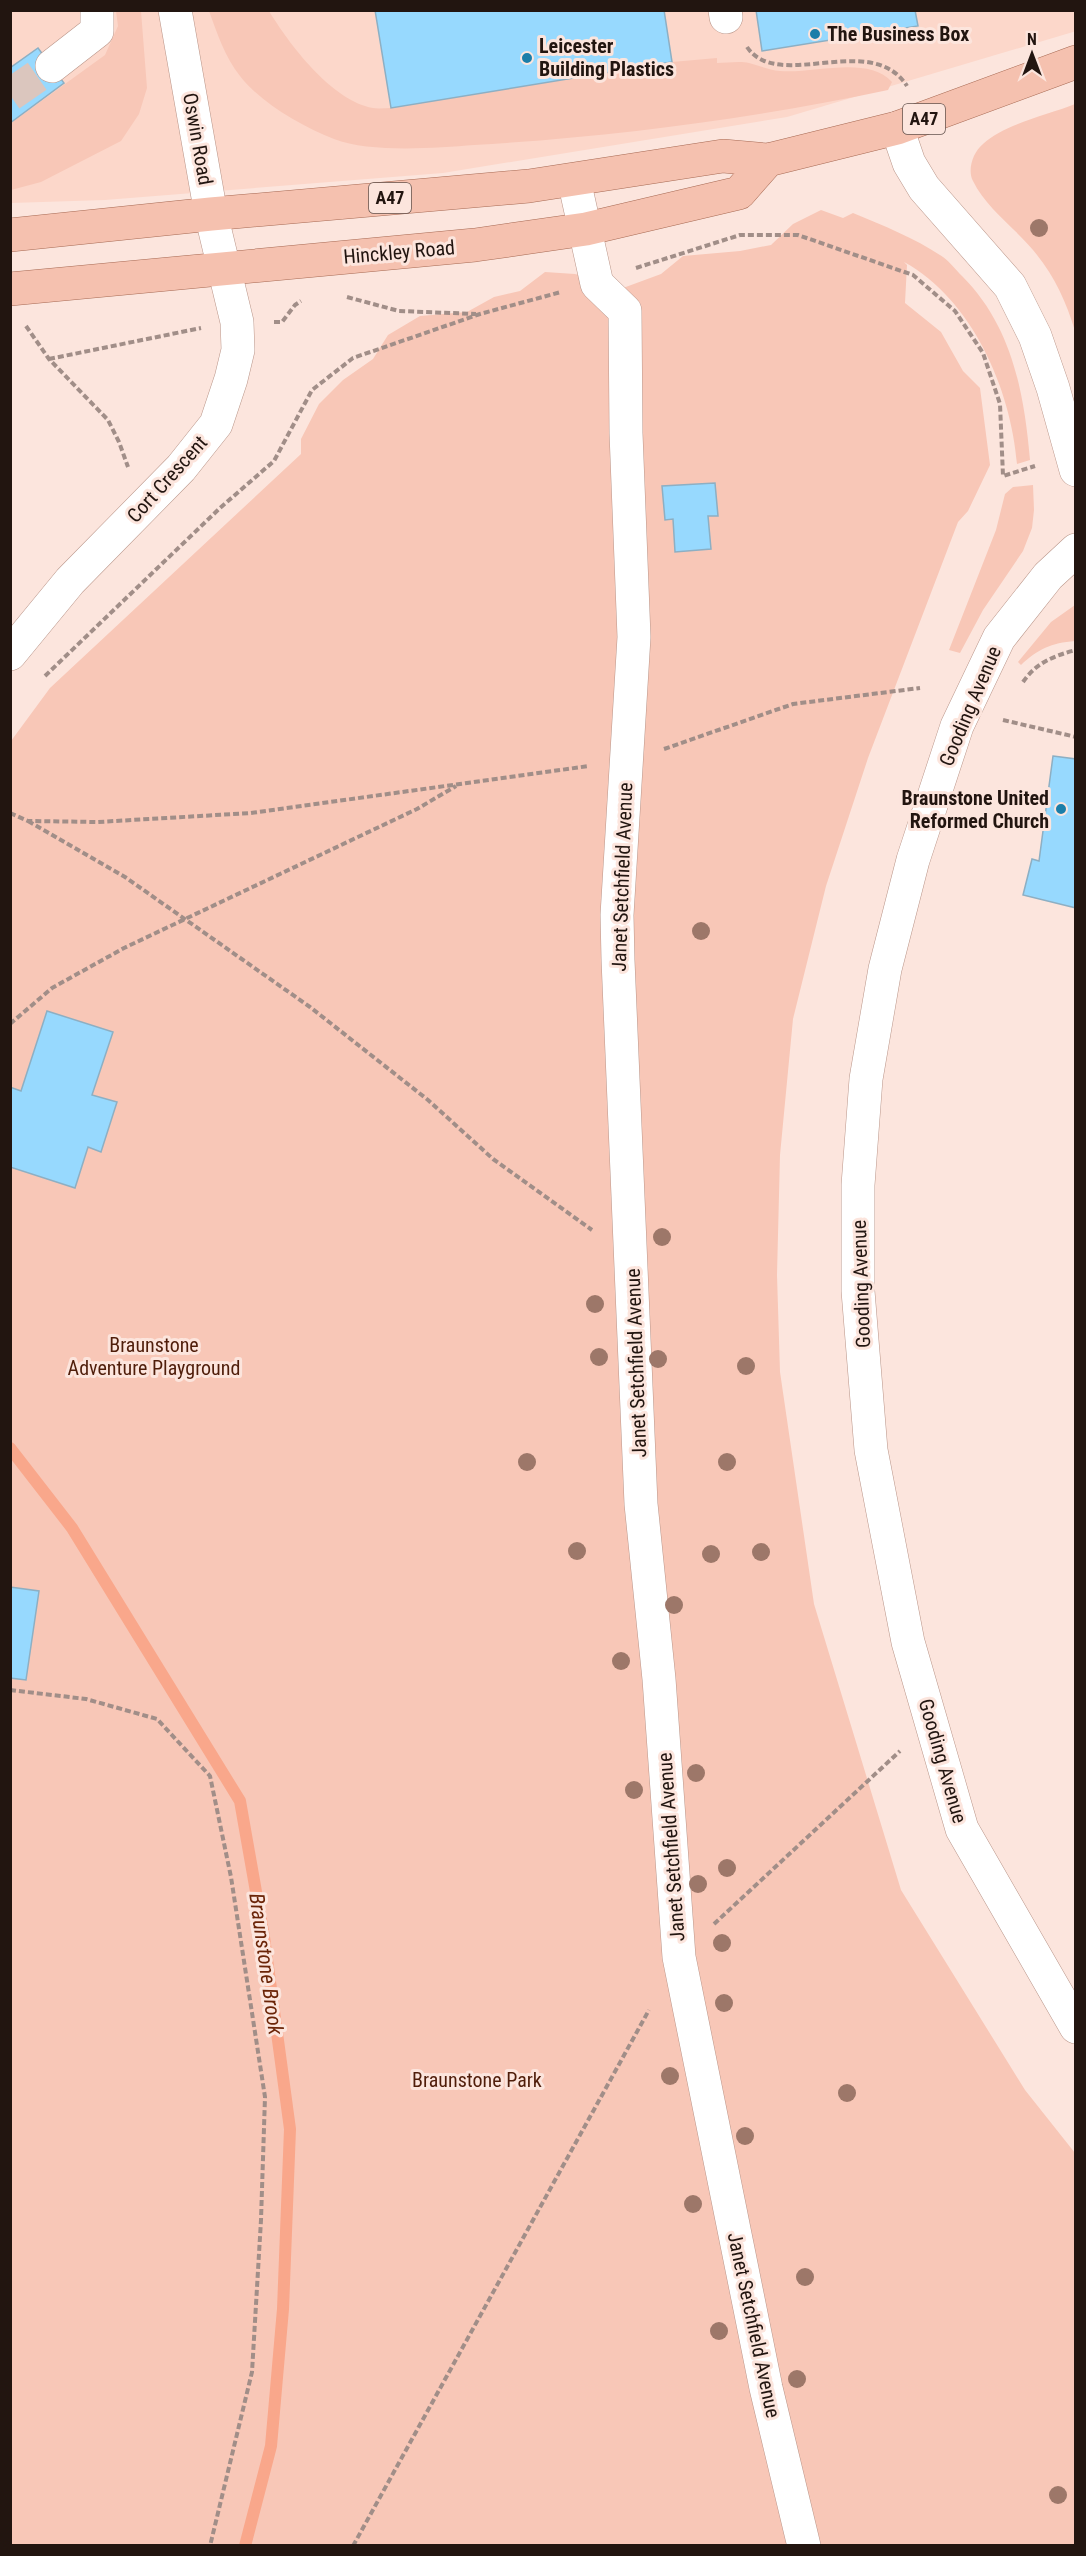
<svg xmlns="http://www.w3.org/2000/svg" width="1086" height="2556" font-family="'Roboto Condensed',sans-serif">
<rect width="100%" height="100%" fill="#fce5dd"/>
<path fill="#fcd7ca" d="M1075 10 1076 31 1073 32 787 117 443 173 105 200 11 203 10 11Z"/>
<path fill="#f8c7b7" d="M116 11H141L147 88 139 114 121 141 41 182 11 190V123L105 55 118 26Z
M209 11H269C289 44 332 101 373 108 378 109 385 108 391 108L672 62 717 58V63C727 63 740 61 749 63 760 66 769 70 780 71 813 74 868 55 892 82L888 90C752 119 613 137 474 145 435 148 370 153 334 139 301 126 262 104 240 76 225 57 217 33 209 11Z
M1075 104H1076L1075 331C1066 301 1054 275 1033 250 1014 227 986 208 973 181 967 170 973 152 983 144 1004 124 1048 115 1075 104Z
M821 210 843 218 853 213C884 226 915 238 943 257 950 262 956 270 962 276 1012 326 1024 392 1030 460L1017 464C1011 389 972 299 904 262L907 265 905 303 941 332 963 371 980 388 990 465 968 511 958 522 868 758 826 886 793 1019 780 1155 777 1275 780 1372 814 1604 901 1890 1025 2090 1075 2153V2545L11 2546V741L50 688 301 454V439L319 404 343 380 373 359 388 335 420 316 467 312 494 297 520 291 545 272 575 274 623 288 661 274 683 256 740 251 771 245 793 224Z
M1033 485 1034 510 1032 528 1023 551 983 610 960 653 949 650 996 530 1005 494 1013 487Z
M1075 605V641C1051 643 1038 649 1021 665L1018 662 1051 622Z"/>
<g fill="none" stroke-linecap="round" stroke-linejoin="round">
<path stroke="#f9a78b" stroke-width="12" d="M10 1448 72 1528 240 1801 264 1937 290 2129 283 2309 271 2446 245 2546"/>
</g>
<path fill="#97d9fe" stroke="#8dafc3" stroke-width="1.5" d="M375 10H664L672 62 391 108Z
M756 10H915L918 26 762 51Z
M38 48 64 83 10 123V68Z
M715 483 718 516H708L711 549 675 552 673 519 665 520 662 486Z
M1053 756 1076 759V908L1023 895 1032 859 1039 861Z
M47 1011 113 1032 92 1095 117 1102 101 1152 88 1147 75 1188 10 1167V1087L21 1091Z
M10 1587 39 1591 26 1680 10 1678Z"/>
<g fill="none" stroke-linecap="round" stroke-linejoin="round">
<path stroke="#dbc6be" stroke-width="33" stroke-dasharray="33 16" stroke-linecap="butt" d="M10 95 52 66"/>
<defs>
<path id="minor" d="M725 10 726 17
M52 66 97 31V10
M897 128 909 163 924 188 1010 286 1035 336 1053 388 1076 470
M574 180 597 284 625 311 626 433 634 637 617 915 618 960 641 1504 659 1679 679 1957 766 2388 804 2546
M1076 550 1048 576 999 638 957 726 913 860 885 969 866 1079 858 1185V1291L871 1450 908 1642 962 1829 1076 2027
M10 654 70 581 181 468 216 424 231 379 238 350 237 322 211 214 175 10"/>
<path id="major" d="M10 235 211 214 529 186 723 156 768 160 897 128 1076 62
M10 289 475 245 586 229 739 193 768 160"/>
</defs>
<use href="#minor" stroke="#ba968a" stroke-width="34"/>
<use href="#major" stroke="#a76a54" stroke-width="34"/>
<path stroke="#a18e88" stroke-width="4" stroke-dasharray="6 3" stroke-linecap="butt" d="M747 47C778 93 871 30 907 86
M636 268 740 235H798L913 275 955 311 983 353 1000 404 1003 476 1035 466
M347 297 399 311 476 314
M274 322H282L295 305 301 301
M26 326 49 359 108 420 119 442 128 467
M49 359 201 328
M45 676 220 508 274 461 312 390 353 358 480 314 561 292
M1023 682C1036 663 1053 656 1076 650
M1003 720 1076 737
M664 749 793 704 920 688
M10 813 28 821 98 822 251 813 589 766
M28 821 125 877 310 1007 428 1100 493 1159 592 1230
M10 1024 52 988 124 948 417 809 456 786
M10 1690 86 1699 157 1719 210 1776 231 1877 265 2097 261 2220 252 2372 210 2546
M714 1924 900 1751
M353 2546 649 2010"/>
<use href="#minor" stroke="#fff" stroke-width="33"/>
<use href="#major" stroke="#f5c1af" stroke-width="33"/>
</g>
<g fill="#9d7769">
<circle cx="1039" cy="228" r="9"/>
<circle cx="701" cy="931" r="9"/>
<circle cx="662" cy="1237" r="9"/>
<circle cx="595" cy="1304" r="9"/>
<circle cx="599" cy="1357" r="9"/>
<circle cx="658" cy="1359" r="9"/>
<circle cx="746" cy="1366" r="9"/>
<circle cx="527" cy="1462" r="9"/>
<circle cx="727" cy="1462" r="9"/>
<circle cx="577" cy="1551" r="9"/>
<circle cx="761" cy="1552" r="9"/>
<circle cx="711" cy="1554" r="9"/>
<circle cx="674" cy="1605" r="9"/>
<circle cx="621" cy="1661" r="9"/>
<circle cx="696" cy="1773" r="9"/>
<circle cx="634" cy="1790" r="9"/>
<circle cx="727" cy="1868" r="9"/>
<circle cx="698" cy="1884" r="9"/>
<circle cx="722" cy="1943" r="9"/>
<circle cx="724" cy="2003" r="9"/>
<circle cx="670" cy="2076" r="9"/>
<circle cx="847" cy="2093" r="9"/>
<circle cx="745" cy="2136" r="9"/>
<circle cx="693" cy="2204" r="9"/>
<circle cx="805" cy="2277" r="9"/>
<circle cx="719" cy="2331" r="9"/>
<circle cx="797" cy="2379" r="9"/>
<circle cx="1058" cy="2495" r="9"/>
</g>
<g fill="#1b7ea9" stroke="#fce5dd" stroke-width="2">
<circle cx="815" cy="34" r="6"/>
<circle cx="527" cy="58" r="6"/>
<circle cx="1061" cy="809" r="6"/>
</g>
<g text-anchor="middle" stroke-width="6" stroke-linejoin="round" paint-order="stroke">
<g fill="#fce5dd" stroke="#63534e" stroke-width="1.5">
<rect x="903" y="104" width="42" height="30" rx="4.5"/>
<rect x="369" y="183" width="42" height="30" rx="4.5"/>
</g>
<g font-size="18" font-weight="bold" fill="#221510">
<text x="924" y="125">A47</text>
<text x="390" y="204">A47</text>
</g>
<g font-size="20" font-weight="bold" fill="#221510" stroke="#fce5dd" text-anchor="start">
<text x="827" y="41">The Business Box</text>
<text x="539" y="53">Leicester<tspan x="539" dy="23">Building Plastics</tspan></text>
<text x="1049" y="805" text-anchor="end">Braunstone United<tspan x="1049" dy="23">Reformed Church</tspan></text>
</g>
<g font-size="20" fill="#221510" stroke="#fce5dd">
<text transform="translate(198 139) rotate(80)" y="7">Oswin Road</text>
<text transform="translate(399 252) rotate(-5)" y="7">Hinckley Road</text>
<text transform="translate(167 479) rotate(-48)" y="7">Cort Crescent</text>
<text transform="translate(970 706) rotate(-67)" y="7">Gooding Avenue</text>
<text transform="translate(622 877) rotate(-88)" y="7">Janet Setchfield Avenue</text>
<text transform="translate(861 1284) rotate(-92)" y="7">Gooding Avenue</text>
<text transform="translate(636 1363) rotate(-92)" y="7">Janet Setchfield Avenue</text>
<text transform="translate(943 1761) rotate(74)" y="7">Gooding Avenue</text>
<text transform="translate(671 1847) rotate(-94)" y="7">Janet Setchfield Avenue</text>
<text transform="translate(754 2325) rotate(78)" y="7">Janet Setchfield Avenue</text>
</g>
<g font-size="20" fill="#4f1d0a" stroke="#fce5dd">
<text x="154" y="1352">Braunstone<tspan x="154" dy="23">Adventure Playground</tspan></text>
<text x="477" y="2087">Braunstone Park</text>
</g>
<g font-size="21" font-style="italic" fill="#6b2407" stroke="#fce5dd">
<text transform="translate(266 1964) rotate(82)" y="7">Braunstone Brook</text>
</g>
</g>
<rect width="1086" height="2556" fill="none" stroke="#221510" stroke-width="24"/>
<g transform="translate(1032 54)" stroke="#fce5dd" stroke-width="4.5" paint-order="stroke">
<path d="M0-4.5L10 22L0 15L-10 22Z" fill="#221510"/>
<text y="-9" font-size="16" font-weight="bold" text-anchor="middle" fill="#221510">N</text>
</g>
</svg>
